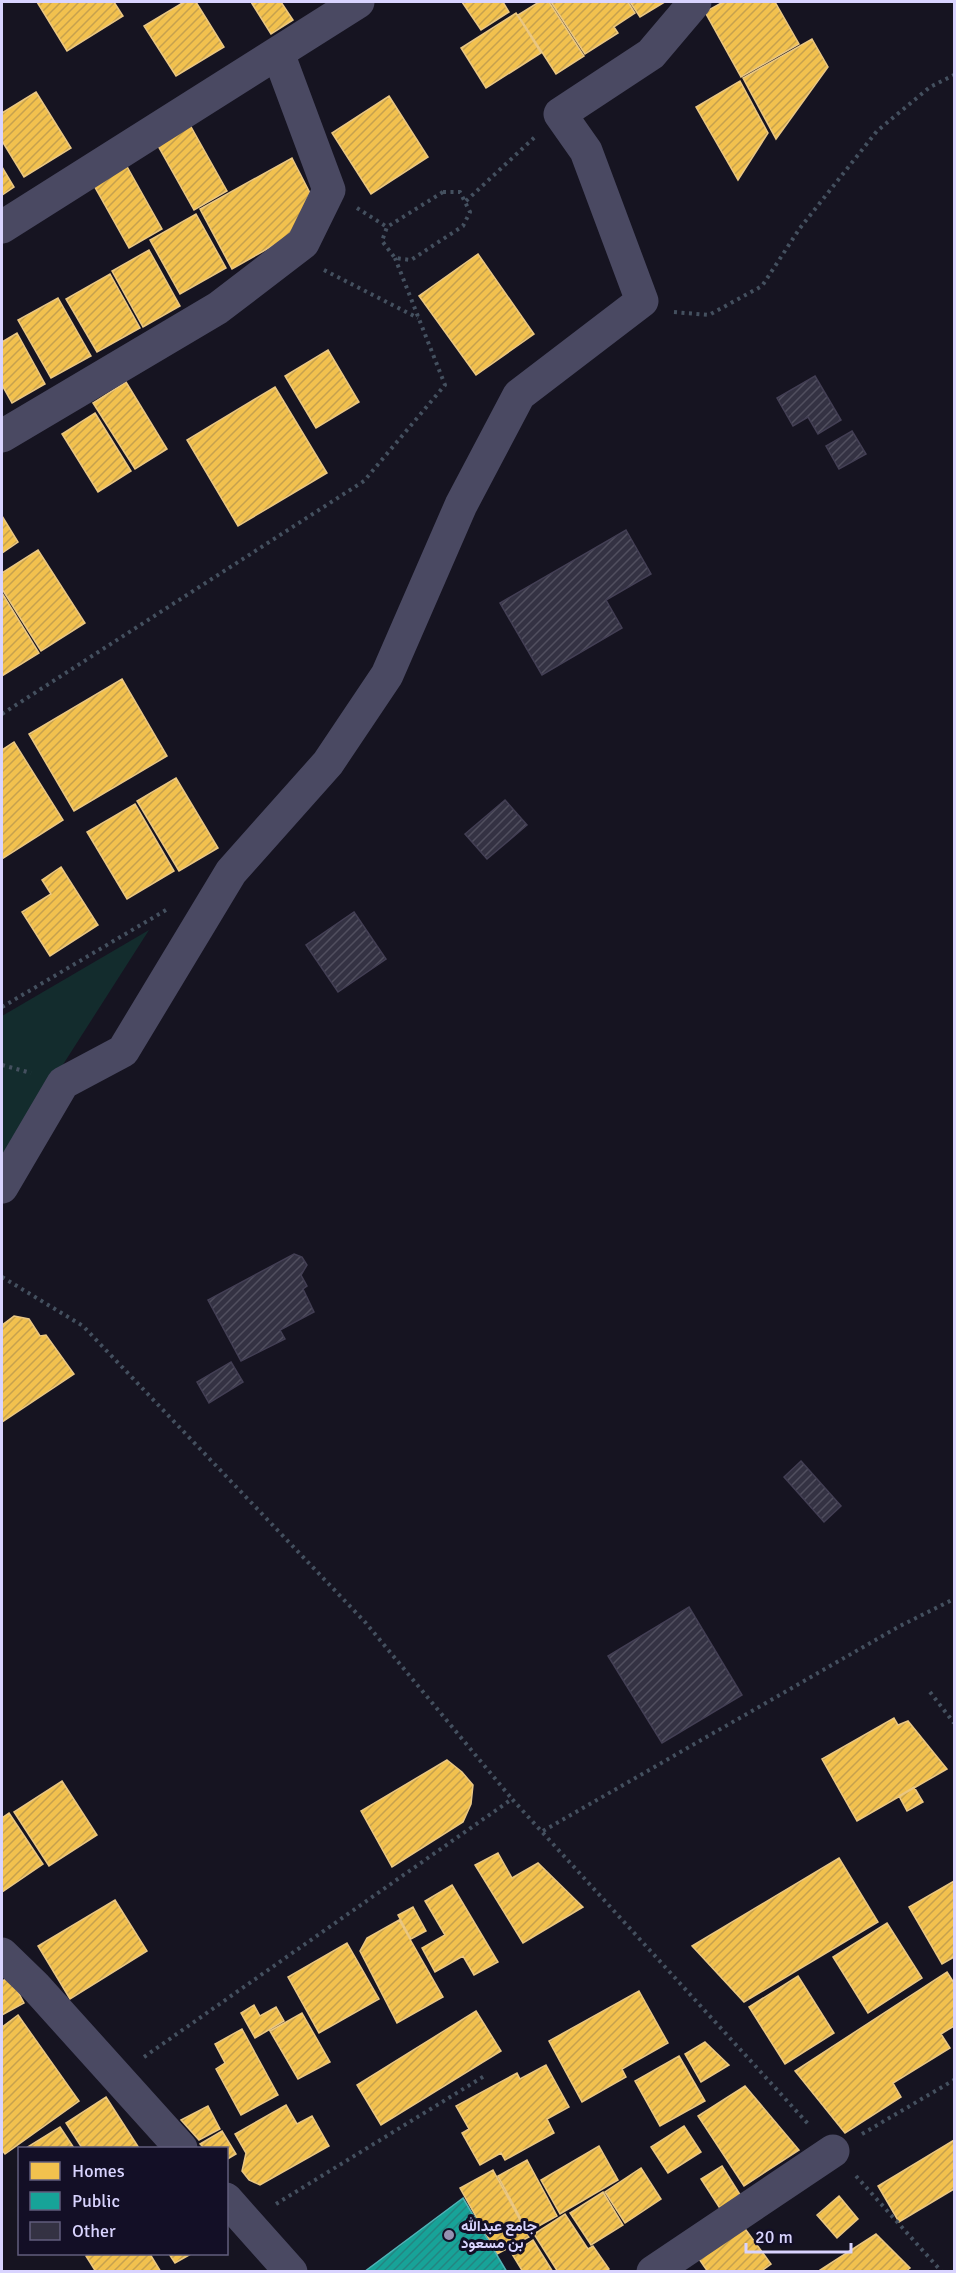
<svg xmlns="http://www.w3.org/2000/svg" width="956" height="2273" font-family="Signika,Vazirmatn,sans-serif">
<defs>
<pattern id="homes-hatch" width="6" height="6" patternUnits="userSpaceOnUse" patternTransform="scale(1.5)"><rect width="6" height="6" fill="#f2c14e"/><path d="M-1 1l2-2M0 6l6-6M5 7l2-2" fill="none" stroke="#c6a14e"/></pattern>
<pattern id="public-hatch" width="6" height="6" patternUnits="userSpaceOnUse" patternTransform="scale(1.5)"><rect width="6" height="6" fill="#17a398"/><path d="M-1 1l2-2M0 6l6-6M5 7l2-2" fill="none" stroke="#248581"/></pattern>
<pattern id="building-hatch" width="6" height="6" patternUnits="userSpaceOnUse" patternTransform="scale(1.5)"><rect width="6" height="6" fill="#343243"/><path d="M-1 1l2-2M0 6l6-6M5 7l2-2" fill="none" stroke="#514f5f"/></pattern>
</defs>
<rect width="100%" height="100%" fill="#161421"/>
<path fill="#132c2d" d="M149 930 2 1160V1016Z"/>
<path fill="url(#homes-hatch)" stroke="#eac783" stroke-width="1.5" d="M37 2H114L123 16 67 51Z
M184 2H196L224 47 176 76 144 26Z
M251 2H281L293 20 271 34Z
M462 2H503L509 12 481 30Z
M539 2H549L584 56 556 74 518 15Z
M551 2H628L635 13 614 27 618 33 585 54Z
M630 2H661L663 3 640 17Z
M723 2H775L799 44 741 77 705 12Z
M516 13 541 53 486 88 461 48Z
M812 39 828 67 776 139 743 78Z
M740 81 768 133 738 180 696 107Z
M36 92 71 148 24 177 2 141V113Z
M389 96 428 157 371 194 332 133Z
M190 125 227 191 194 210 157 144Z
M292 158 310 193 290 236 232 269 200 209Z
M125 163 162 229 129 248 92 182Z
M2 167 14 187 2 195Z
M196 214 226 268 180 294 150 240Z
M149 250 180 306 143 327 112 271Z
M478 254 534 334 476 375 419 296Z
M110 274 140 328 97 352 66 299Z
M58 298 91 356 51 378 18 320Z
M17 333 45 384 12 403 2 385V342Z
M328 350 359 402 316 428 285 376Z
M126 382 167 449 135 469 93 403Z
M275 387 327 473 238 526 187 440Z
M95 413 131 471 98 492 62 434Z
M2 516 18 542 2 553Z
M38 550 85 623 41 651 2 589V573Z
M2 593 39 653 2 676Z
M122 679 167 756 74 811 29 734Z
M14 742 63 820 2 859V750Z
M176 778 218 848 179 871 137 801Z
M135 804 174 871 127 899 87 832Z
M61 867 98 925 50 956 22 912 51 894 42 880Z
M14 1316 29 1319 40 1336 46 1335 74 1374 2 1422V1325Z
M894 1718 898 1725 908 1721 947 1769 857 1821 822 1759Z
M447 1760 462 1772 473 1785 471 1804 463 1822 392 1867 361 1811Z
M62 1781 97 1835 49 1866 14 1812Z
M914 1787 923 1802 907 1811 899 1796Z
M9 1813 43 1864 2 1892V1818Z
M498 1853 512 1878 538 1863 583 1907 523 1943 475 1865Z
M839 1858 878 1922 744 2002 692 1946Z
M954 1881V1957L942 1964 909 1907Z
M452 1885 498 1962 474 1975 463 1956 435 1972 422 1948 445 1935 425 1901Z
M115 1900 147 1951 70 1999 38 1946Z
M413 1907 426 1931 411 1939 398 1915Z
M399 1920 443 1997 397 2023 360 1951 367 1938Z
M887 1923 922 1978 868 2013 833 1957Z
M347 1943 379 1999 319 2033 288 1977Z
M947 1972 954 1983V2026L941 2034 950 2048 893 2083 901 2097 845 2133 795 2071Z
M798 1976 834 2033 785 2064 749 2007Z
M10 1977 24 2003 2 2015V1981Z
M639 1991 668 2043 622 2069 626 2077 582 2102 549 2041Z
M254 2005 260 2016 276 2007 284 2021 255 2038 241 2013Z
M476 2011 501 2051 381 2125 357 2085Z
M302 2013 330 2062 298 2079 270 2031Z
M18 2015 79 2101 5 2154 2 2150V2027Z
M242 2029 278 2095 241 2115 216 2069 225 2063 215 2044Z
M705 2042 729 2065 701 2082 685 2054Z
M679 2056 705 2101 660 2126 635 2081Z
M546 2065 569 2107 547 2119 554 2133 505 2160 501 2153 480 2165 462 2133 469 2129 456 2106 517 2073 520 2079Z
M745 2086 799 2150 744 2186 698 2116Z
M106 2097 139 2148H82L66 2123Z
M286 2105 297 2124 312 2116 329 2146 260 2185 249 2180 242 2171 246 2153 235 2134Z
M208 2106 220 2129 199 2140 181 2120Z
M684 2126 701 2152 668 2173 651 2147Z
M60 2127 74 2148H26Z
M222 2131 236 2154 226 2160V2148H204L200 2144Z
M954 2140V2189L899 2222 878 2186Z
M599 2146 618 2180 560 2214 541 2180Z
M527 2160 557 2216 528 2232 498 2176Z
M722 2166 741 2196 721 2210 701 2179Z
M641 2168 661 2199 625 2223 605 2192Z
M493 2170 529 2237 497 2254 460 2188Z
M603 2192 623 2225 591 2245 570 2213Z
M839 2196 858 2219 837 2238 817 2215Z
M565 2214 588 2249 593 2246 609 2269 604 2272H558L534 2234Z
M743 2226 771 2264 760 2272H708L699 2259Z
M876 2234 910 2268 905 2272H817Z
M533 2240 553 2272H523L512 2254Z
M90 2254H150L161 2272H96L86 2256Z
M169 2254H191L175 2263Z"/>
<path fill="url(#public-hatch)" stroke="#51b2b7" stroke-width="1.5" d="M463 2198 507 2272H364Z"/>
<path fill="url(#building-hatch)" stroke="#433f54" stroke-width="1.5" d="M815 376 841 420 818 434 808 417 793 426 777 398Z
M852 431 866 454 839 469 826 446Z
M626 530 651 574 606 600 622 628 542 675 500 603Z
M505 800 527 825 487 859 465 834Z
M354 912 386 959 338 992 306 945Z
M294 1254 302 1257 307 1265 301 1275 307 1286 303 1289 314 1312 280 1330 285 1339 241 1361 208 1300Z
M231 1362 243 1382 209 1403 197 1382Z
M801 1461 841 1506 824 1522 784 1477Z
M689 1607 742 1695 662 1743 608 1656Z"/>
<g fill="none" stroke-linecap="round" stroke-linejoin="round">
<path stroke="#44505f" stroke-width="4" stroke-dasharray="3 4.5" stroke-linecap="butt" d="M443 192H460L470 212 463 226 411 260 395 258 382 241 387 227Z
M466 201 536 136
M357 208 387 227
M324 270 418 318
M674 312 709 315 762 286 800 228 877 131 930 87 954 75
M2 714 364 481 445 385 395 258
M2 1007 166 910
M2 1065 31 1073
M2 1277 83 1326 365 1622 512 1799
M930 1692 954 1723
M543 1831 898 1627 954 1599
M144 2057 512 1799 810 2126
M862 2134 954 2080
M856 2176 942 2272
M276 2204 486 2075"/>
<path stroke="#4a4962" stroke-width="33" d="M2 227 358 2
M2 436 218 308 303 243 329 190 278 53
M2 1187 63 1083 123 1051 231 872 328 763 387 675 461 505 519 395 642 301 586 151 560 114 651 54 695 2
M2 1954 35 1986 181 2148
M226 2199 291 2272
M653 2272 833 2151"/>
</g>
<circle fill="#9591b1" stroke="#130f26" stroke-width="2" cx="449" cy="2235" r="6"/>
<g text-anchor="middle" stroke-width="6" stroke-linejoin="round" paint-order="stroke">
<g font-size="15" font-weight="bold" fill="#d9d4ff" stroke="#130f26" text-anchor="start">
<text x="461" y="2231">جامع عبدالله<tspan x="461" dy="17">بن مسعود</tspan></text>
</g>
</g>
<rect width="956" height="2273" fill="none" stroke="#d9d4ff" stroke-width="6"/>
<rect x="18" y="2147" width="210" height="108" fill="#130f26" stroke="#625e7d" stroke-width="1.5"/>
<rect x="30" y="2162" width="30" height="18" fill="#f2c14e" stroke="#625e7d" stroke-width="1.5"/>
<text x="72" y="2177" font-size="18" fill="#d9d4ff">Homes</text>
<rect x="30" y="2192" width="30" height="18" fill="#17a398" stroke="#625e7d" stroke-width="1.5"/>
<text x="72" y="2207" font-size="18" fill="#d9d4ff">Public</text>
<rect x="30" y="2222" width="30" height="18" fill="#343243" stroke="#625e7d" stroke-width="1.5"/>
<text x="72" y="2237" font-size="18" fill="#d9d4ff">Other</text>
<path d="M746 2243v9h105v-9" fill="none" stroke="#d9d4ff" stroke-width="3"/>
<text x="755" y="2243" font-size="18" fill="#d9d4ff" stroke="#130f26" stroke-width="4.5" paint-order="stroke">20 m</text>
</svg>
